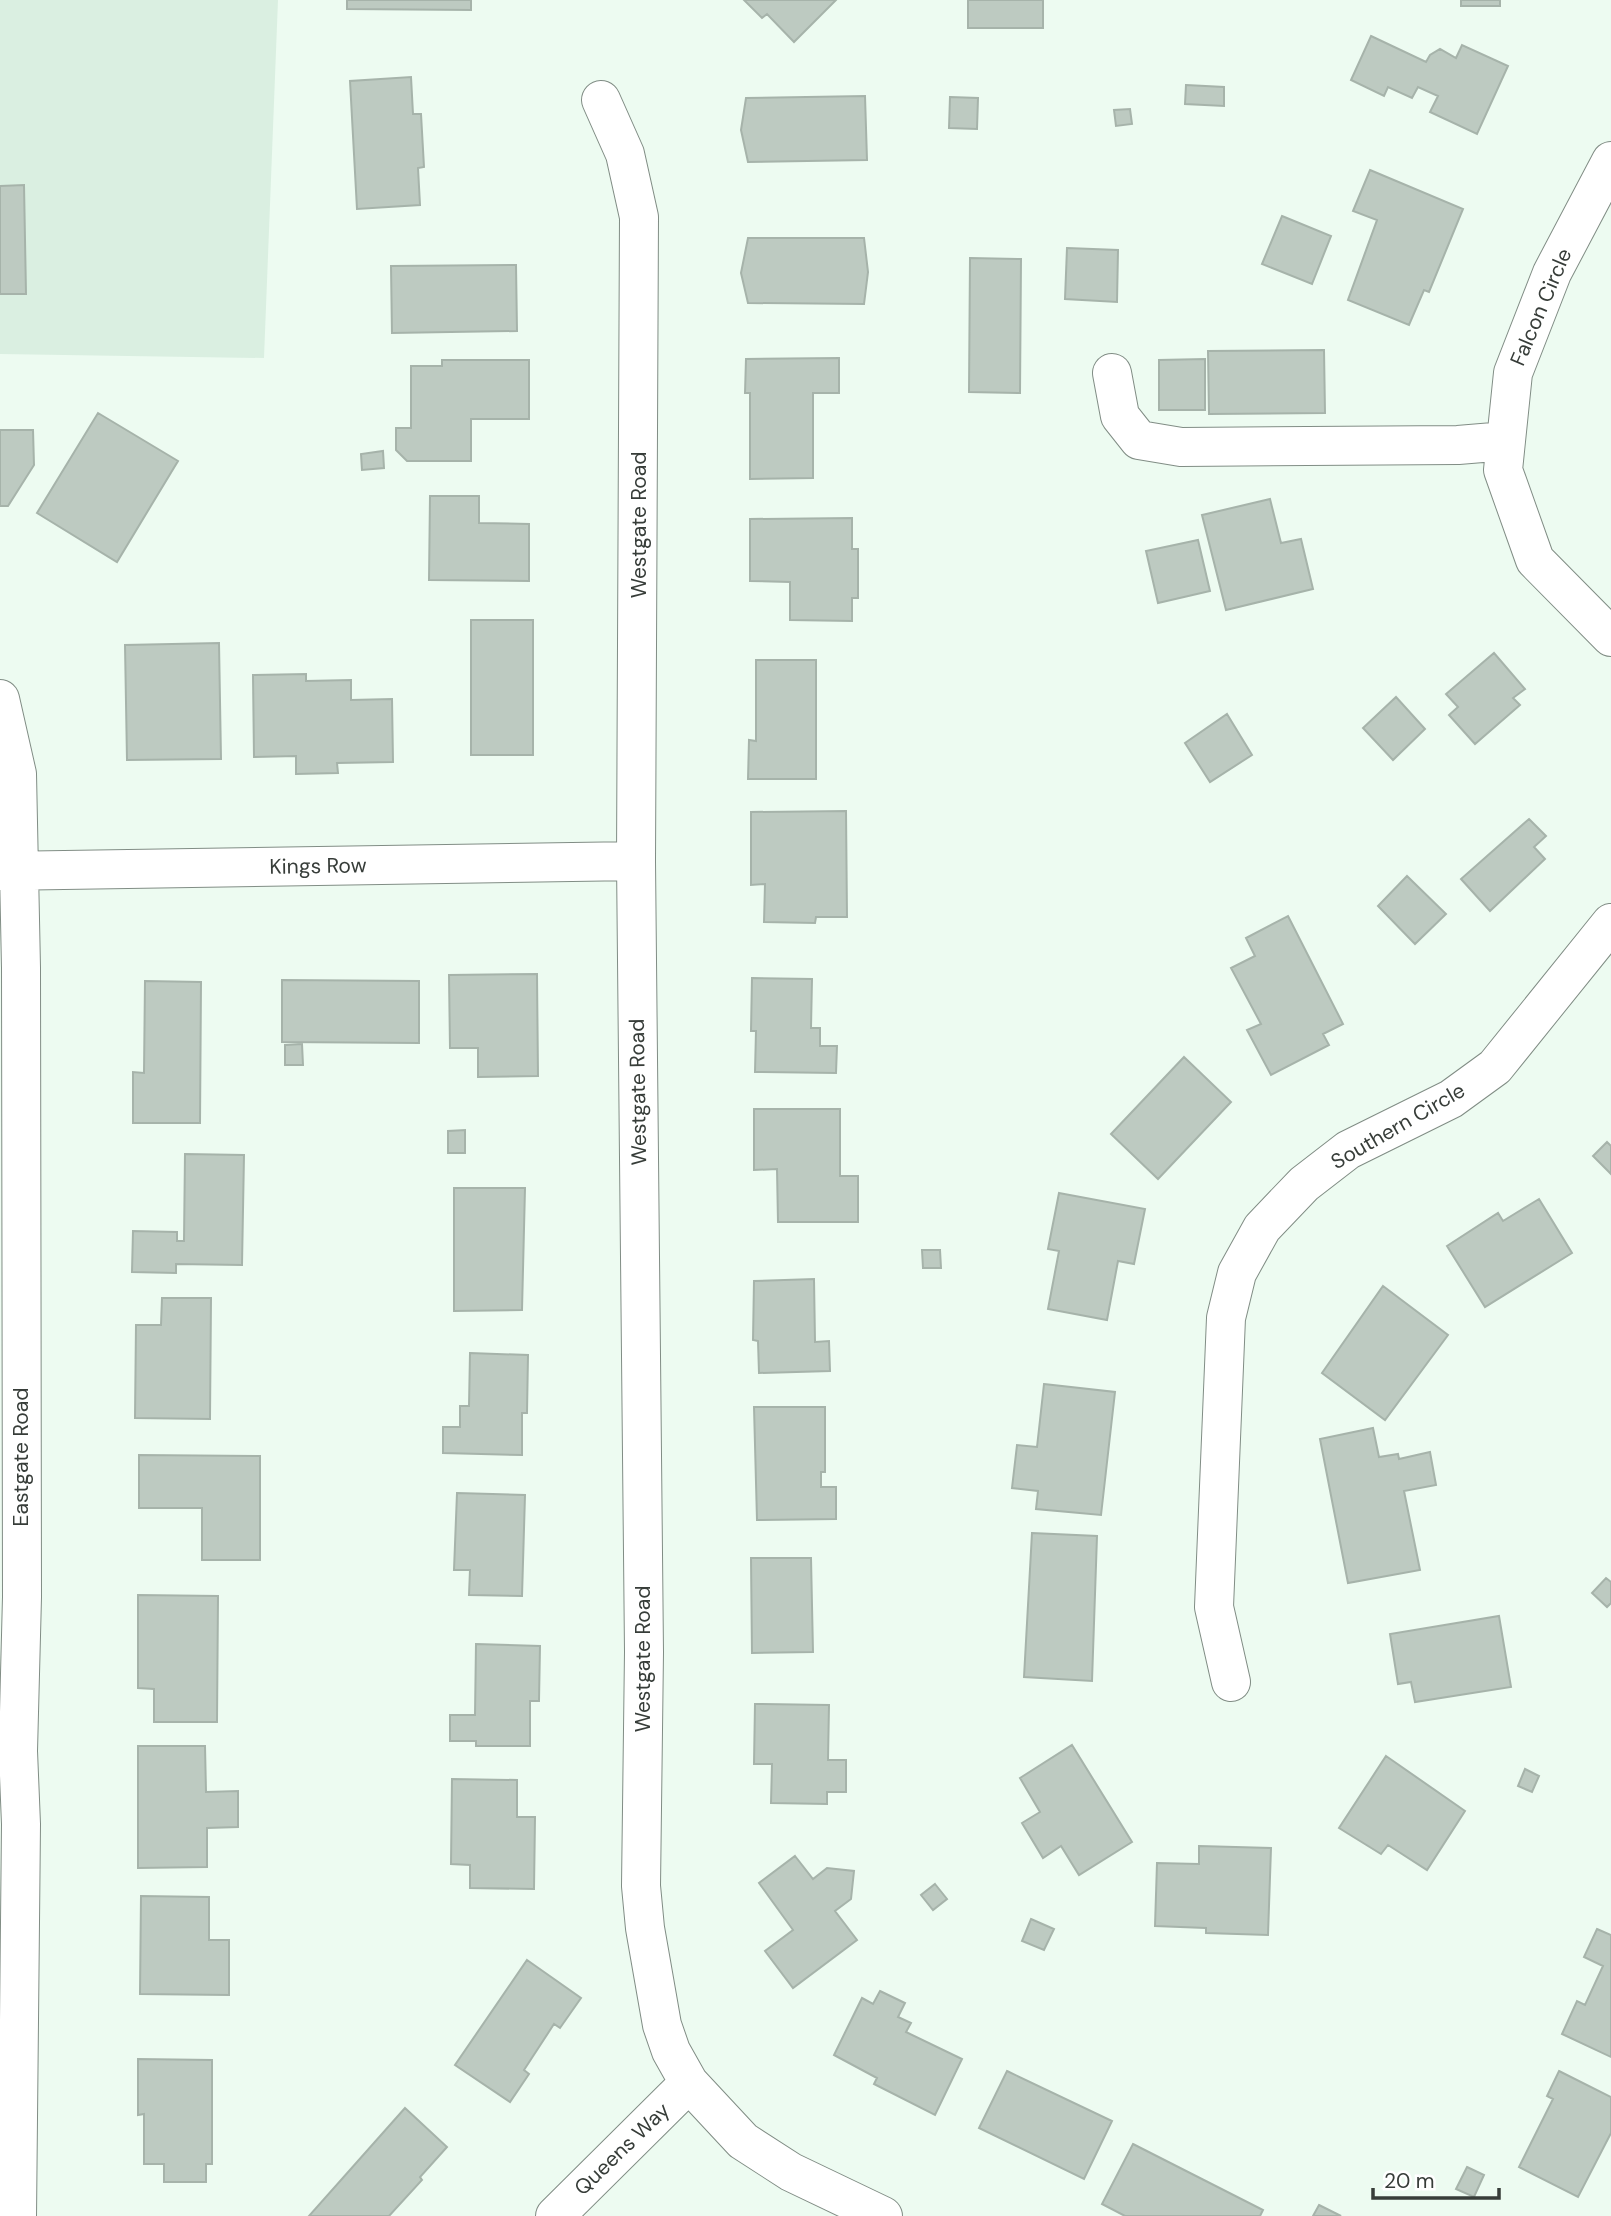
<svg xmlns="http://www.w3.org/2000/svg" width="1611" height="2216" font-family="'DM Sans',sans-serif">
<rect width="100%" height="100%" fill="#edfbf1"/>
<path fill="#daefe1" d="M0 0H278L264 358 0 354Z"/>
<path fill="#bdcac1" stroke="#a6b3aa" stroke-width="2" d="M347 0H471V10L347 9Z
M744 0H836L794 42 767 14 762 18Z
M968 0H1043V28H968Z
M1461 0H1500V6H1461Z
M1371 36 1426 62 1430 55 1440 49 1456 58 1462 45 1508 66 1477 134 1430 112 1438 96 1418 87 1412 98 1388 87 1384 96 1351 80Z
M411 77 413 114H421L424 167 418 168 420 205 357 209 350 81Z
M1186 85 1224 87V106L1185 104Z
M865 96 867 160 748 162 741 130 746 98Z
M950 97 978 98 977 129 949 128Z
M1130 109 1132 124 1116 126 1114 110Z
M1370 170 1463 209 1429 292 1424 290 1409 325 1348 300 1377 220 1353 211Z
M24 185 26 294H0V186Z
M1282 216 1331 236 1312 284 1262 264Z
M748 238H864L868 272 864 304 748 303 741 273Z
M1067 248 1118 250 1117 302 1065 299Z
M970 258 1021 259 1020 393 969 392Z
M516 265 517 331 392 333 391 266Z
M1324 350 1325 413 1209 414 1208 351Z
M839 358V393H813V478L750 479V393H745L746 359Z
M1205 359V410H1159V360Z
M442 360H529V419H471V461H407L396 450V428H411V366H442Z
M98 413 178 461 117 562 37 513Z
M0 430H33L34 465 8 506H0Z
M383 451 384 468 362 470 361 454Z
M430 496H479V523L529 524V581L429 580Z
M1270 499 1281 543 1301 539 1313 589 1226 610 1202 515Z
M852 518V549H858V598H852V621L790 620V582L750 581V519Z
M1198 540 1210 591 1158 603 1146 551Z
M471 620H533V755H471Z
M219 643 221 759 127 760 125 645Z
M1494 653 1525 689 1513 698 1520 705 1475 744 1449 715 1458 707 1446 694Z
M756 660H816V779H748L749 740 756 741Z
M306 674V681L351 680V700L392 699 393 762 337 763 338 773 296 774V756L254 757 253 675Z
M1396 697 1425 729 1393 760 1363 728Z
M1227 714 1252 755 1210 782 1185 743Z
M846 811 847 917H816L815 923 764 922 765 884 751 885V812Z
M1529 819 1546 836 1534 847 1545 859 1490 911 1461 879Z
M1407 876 1446 914 1415 944 1378 906Z
M1288 916 1343 1024 1323 1034 1329 1045 1271 1075 1247 1030 1261 1024 1231 968 1255 956 1246 938Z
M537 974 538 1076 478 1077V1048H450L449 975Z
M752 978 812 979 811 1028H820V1046H837L836 1073 755 1072 756 1031H751Z
M282 980 419 981V1043L282 1042Z
M145 981 201 982 200 1123H133V1072L144 1073Z
M302 1044 303 1065H285V1045Z
M1184 1057 1231 1102 1158 1179 1111 1134Z
M754 1109H840V1176H858V1222H778L777 1169 754 1170Z
M465 1130V1153H448V1131Z
M1607 1142 1611 1146V1174L1593 1156Z
M185 1154 244 1155 242 1265 176 1264V1273L132 1272 133 1231 177 1232V1241H184Z
M454 1188H525L522 1310 454 1311Z
M1059 1193 1145 1209 1134 1264 1118 1261 1107 1320 1048 1309 1059 1251 1048 1249Z
M1539 1199 1572 1253 1485 1307 1447 1246 1498 1213 1503 1221Z
M922 1250H940L941 1268H923Z
M814 1279 815 1342 829 1341 830 1371 759 1373 758 1341 753 1340 754 1281Z
M1383 1286 1448 1335 1385 1420 1322 1373Z
M162 1298H211L210 1419 135 1418 136 1325H161Z
M470 1353 528 1355 527 1413H522V1455L443 1453V1427H460V1406H469Z
M1044 1384 1115 1392 1101 1515 1036 1509 1038 1491 1012 1488 1017 1445 1037 1447Z
M754 1407H825V1472H821V1487H836V1519L757 1520Z
M1373 1428 1379 1457 1398 1454 1399 1459 1430 1452 1436 1485 1404 1491 1420 1570 1348 1583 1320 1439Z
M139 1455 260 1456V1560H202V1508H139Z
M457 1493 525 1495 522 1596 469 1595 470 1570H454Z
M1032 1533 1097 1536 1092 1681 1024 1677Z
M751 1558H811L813 1652 752 1653Z
M1606 1578 1611 1582V1603L1607 1607 1592 1593Z
M138 1595 218 1596 217 1722H154V1689L138 1688Z
M1499 1616 1511 1687 1415 1702 1411 1682 1398 1684 1390 1634Z
M476 1644 540 1646 539 1701H530V1746H476V1741H450V1715H475Z
M755 1704 829 1705 828 1760H846V1792H827V1804L771 1803 772 1764H754Z
M1072 1745 1132 1842 1079 1875 1061 1846 1043 1858 1022 1823 1040 1812 1020 1778Z
M138 1746H205L206 1792 238 1791V1827L207 1828V1867L138 1868Z
M1386 1756 1465 1811 1427 1870 1388 1845 1381 1854 1339 1828Z
M1525 1769 1539 1776 1532 1792 1518 1786Z
M452 1779 517 1780V1817H535L534 1889 470 1888V1865L451 1864Z
M1199 1846 1271 1848 1268 1935 1206 1933V1928L1155 1926 1157 1863 1199 1864Z
M795 1856 813 1879 827 1868 854 1871 851 1899 835 1911 857 1940 793 1988 765 1951 793 1930 759 1883Z
M935 1884 947 1899 933 1910 921 1895Z
M141 1896 209 1897V1940H229V1995L140 1994Z
M1031 1919 1054 1929 1044 1950 1022 1941Z
M1597 1929 1611 1935V2057L1562 2034 1577 2001 1585 2005 1603 1966 1584 1957Z
M527 1960 581 1998 560 2028 554 2024 524 2070 529 2074 510 2102 455 2065Z
M880 1991 905 2003 898 2017 911 2023 906 2032 962 2059 935 2115 874 2084 877 2078 834 2055 862 1998 873 2004Z
M138 2059 212 2060V2164H206V2182H164V2164H144V2114L138 2115Z
M1007 2071 1112 2121 1084 2179 979 2128Z
M1559 2071 1611 2097V2133L1578 2197 1519 2167 1553 2099 1547 2096Z
M405 2108 447 2147 420 2177 422 2180 389 2216H309Z
M1133 2144 1263 2210 1260 2216H1125L1102 2204Z
M1467 2167 1484 2175 1474 2197 1456 2189Z
M1319 2205 1341 2216H1313Z"/>
<g fill="none" stroke-linecap="round" stroke-linejoin="round">
<defs>
<path id="minor" d="M601 100 625 154 639 217 636 861 644 1652 641 1886 645 1928 662 2025 671 2051 689 2083 743 2141 791 2172 883 2216
M1611 161 1552 273 1513 373 1503 470 1535 560 1611 637
M1112 373 1120 416 1139 440 1181 447 1458 445 1506 441
M0 699 17 774 21 968 22 1597 18 1751 21 1824 17 2216
M0 871 636 861
M1231 1682 1214 1607 1226 1318 1237 1273 1262 1228 1304 1184 1348 1150 1451 1099 1495 1067 1611 923
M555 2216 689 2083"/>
</defs>
<use href="#minor" stroke="#818d85" stroke-width="40"/>
<use href="#minor" stroke="#fff" stroke-width="38"/>
</g>
<g text-anchor="middle" stroke-width="6" stroke-linejoin="round" paint-order="stroke">
<g font-size="21" fill="#373d39" stroke="#fff">
<text transform="translate(1541 307) rotate(-67)" y="7">Falcon Circle</text>
<text transform="translate(639 525) rotate(-90)" y="7">Westgate Road</text>
<text transform="translate(318 866) rotate(-1)" y="7">Kings Row</text>
<text transform="translate(638 1092) rotate(-91)" y="7">Westgate Road</text>
<text transform="translate(1398 1126) rotate(-30)" y="7">Southern Circle</text>
<text transform="translate(21 1457) rotate(-90)" y="7">Eastgate Road</text>
<text transform="translate(643 1659) rotate(-90)" y="7">Westgate Road</text>
<text transform="translate(622 2149) rotate(-44)" y="7">Queens Way</text>
</g>
</g>
<path d="M1373 2188v10h126v-10" fill="none" stroke="#373d39" stroke-width="3.5"/>
<text x="1384" y="2188" font-size="21" fill="#373d39" stroke="#ffffff" stroke-width="5" paint-order="stroke">20 m</text>
</svg>
